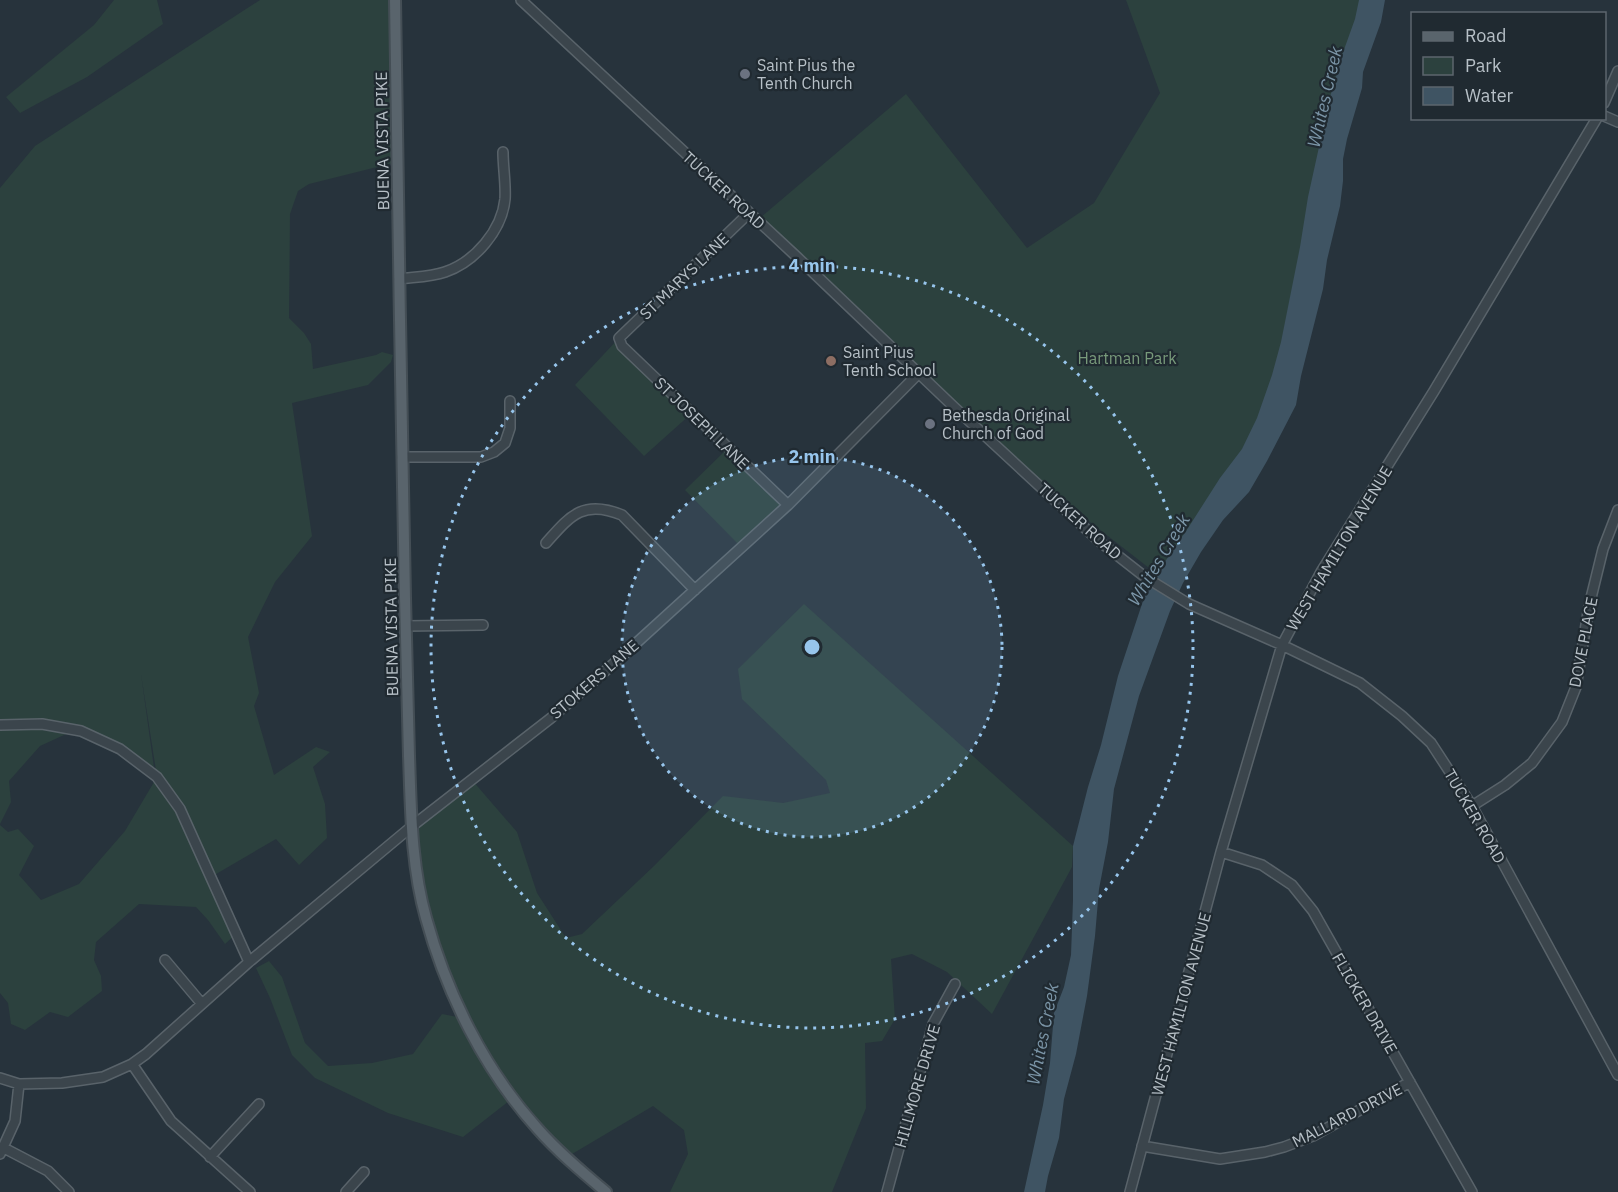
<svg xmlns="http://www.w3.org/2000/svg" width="1618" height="1192" font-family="'IBM Plex Sans',sans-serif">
<rect width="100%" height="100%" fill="#27333c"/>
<path fill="#2c413e" d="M114 0H157L163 24 87 77 20 113 6 97 94 25Z
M260 0H395L397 162 309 184 298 191 290 214 289 318 304 333 311 344 313 369 376 355 382 352 393 355 391 362 368 385 292 403 312 536 275 582 248 637 259 693 254 706 274 775 316 747 330 752 313 767 325 804 327 838 299 865 276 839 211 877 236 934 225 944 208 920 196 907 139 904 96 942 94 960 101 976 102 991 68 1017 50 1012 25 1030 11 1024 8 1003 0 993V825L8 832 18 829 34 846 19 875 41 900 79 884 125 831 157 777 141 674 155 775 120 749 75 730 40 746 9 781 11 802 0 824V188L35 146Z
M1126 0H1371L1313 257 1252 439 1158 575 1063 501 919 367 761 217 906 94 1027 248 1094 203 1160 93Z
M619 338 692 413 644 456 575 385Z
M728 448 788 505 741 547 685 490Z
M804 604 1073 846 1072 867 992 1014 947 972 912 954 891 959 895 1019 882 1041 865 1043 866 1108 832 1192H670L688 1154 684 1130 653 1106 567 1157 513 1098 463 1137 388 1113 315 1078 292 1055 270 998 256 968 269 961 282 977 305 1043 328 1066 372 1063 413 1054 442 1014 463 1018 426 919 411 827 472 780 517 832 537 893 566 938 582 934 655 865 723 796 783 803 830 793 826 780 742 699 738 669Z"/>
<path fill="#3f5463" d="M1359 0H1385L1381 22 1363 72 1362 88 1347 139 1343 159V181L1340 206 1327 260 1323 289 1301 376 1296 405 1267 461 1249 492 1223 520 1201 552 1183 583 1170 611 1139 696 1114 789 1108 842 1099 889 1095 936 1087 996 1076 1054 1064 1099 1059 1138 1048 1176 1045 1192H1024L1043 1105 1050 1063 1054 1013 1064 987 1071 955 1073 900V846L1088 787 1101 745 1118 676 1145 595 1158 572 1190 525 1220 478 1242 449 1257 418 1272 375 1281 342 1300 247 1308 197 1330 97 1341 58 1355 19Z"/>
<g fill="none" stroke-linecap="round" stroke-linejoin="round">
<defs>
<path id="minor" d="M521 0 797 257 954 407 1099 541 1145 577 1189 604 1282 645 1360 683 1402 716 1431 743 1472 806 1618 1075
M1604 103 1618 71
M1604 116 1618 122
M749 213 619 338 622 346 788 505
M399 279C414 277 431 277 445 272 475 262 502 230 505 199 506 184 503 167 503 152
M402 457H481L494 452 505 443 510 428V401
M546 543C570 516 583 499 622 515L695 590
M406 626 483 625
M0 725 42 724 81 731 120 749 157 777 180 809 249 962
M1472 806 1505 785 1532 763 1562 722 1576 687 1589 606 1603 549 1618 510
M1221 852 1262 865 1292 885 1313 911 1472 1192
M165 960 202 1004
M132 1064 171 1121 250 1192
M0 1078 19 1084 62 1083 103 1077 132 1064 146 1054 249 962 411 827 551 718 611 666 788 505 919 373
M1142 1146 1220 1159 1265 1152 1284 1147 1313 1136 1410 1082
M4 1148 48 1171 69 1192
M0 1154 15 1121 19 1084
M210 1157 259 1104
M346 1192 364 1172
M887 1192 933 1024 955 984
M1130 1192 1221 852 1282 645 1321 572 1434 391 1597 118"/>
<path id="major" d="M395 0C398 199 401 399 405 598 406 651 408 703 409 756 411 810 411 865 426 918 447 994 484 1069 537 1128 557 1151 582 1172 606 1192"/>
</defs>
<use href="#minor" stroke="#59636a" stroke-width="12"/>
<use href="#major" stroke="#444e55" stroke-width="14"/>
<use href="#minor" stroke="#3b454c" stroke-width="9"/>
<use href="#major" stroke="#59646c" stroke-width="10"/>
</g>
<circle cx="812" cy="647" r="190" fill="#97c5ec" fill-opacity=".12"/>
<g fill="none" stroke="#97c5ec" stroke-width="3" stroke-dasharray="3 6">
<circle cx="812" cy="647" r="190"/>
<circle cx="812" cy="647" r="381"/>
</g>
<g fill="#6b7280" stroke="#202a31" stroke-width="2">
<circle cx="745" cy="74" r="6"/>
<circle cx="930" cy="424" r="6"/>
</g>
<circle fill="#8d6e63" stroke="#202a31" stroke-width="2" cx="831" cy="361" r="6"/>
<g text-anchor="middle" stroke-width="4.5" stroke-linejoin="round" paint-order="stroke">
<g font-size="16" fill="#b7c0c7" stroke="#202a31" text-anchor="start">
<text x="757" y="71">Saint Pius the<tspan x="757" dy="18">Tenth Church</tspan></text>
<text x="843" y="358">Saint Pius<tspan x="843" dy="18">Tenth School</tspan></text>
<text x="942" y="421">Bethesda Original<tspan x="942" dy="18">Church of God</tspan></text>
</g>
<g font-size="16" fill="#b7c0c7" stroke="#202a31">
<text transform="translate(382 141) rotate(-91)" y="6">BUENA VISTA PIKE</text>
<text transform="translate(724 190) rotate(43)" y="6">TUCKER ROAD</text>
<text transform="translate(684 276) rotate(-44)" y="6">ST MARYS LANE</text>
<text transform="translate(702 423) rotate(44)" y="6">ST JOSEPH LANE</text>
<text transform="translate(1080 521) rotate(42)" y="6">TUCKER ROAD</text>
<text transform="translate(1339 548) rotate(-59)" y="6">WEST HAMILTON AVENUE</text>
<text transform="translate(391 627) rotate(-91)" y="6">BUENA VISTA PIKE</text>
<text transform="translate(1583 642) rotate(-79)" y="6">DOVE PLACE</text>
<text transform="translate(594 679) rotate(-41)" y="6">STOKERS LANE</text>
<text transform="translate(1475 816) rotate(60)" y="6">TUCKER ROAD</text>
<text transform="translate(1365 1003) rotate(60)" y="6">FLICKER DRIVE</text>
<text transform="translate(1181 1004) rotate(-75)" y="6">WEST HAMILTON AVENUE</text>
<text transform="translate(917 1086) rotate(-74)" y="6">HILLMORE DRIVE</text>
<text transform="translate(1347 1115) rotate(-27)" y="6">MALLARD DRIVE</text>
</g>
<g font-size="16" fill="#789a7b" stroke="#202a31">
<text x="1127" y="364">Hartman Park</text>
</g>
<g font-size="18" font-style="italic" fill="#7b95a7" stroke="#202a31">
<text transform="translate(1325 97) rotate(-77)" y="6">Whites Creek</text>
<text transform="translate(1159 560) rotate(-59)" y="6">Whites Creek</text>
<text transform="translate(1043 1034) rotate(-79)" y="6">Whites Creek</text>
</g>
</g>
<circle cx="812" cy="647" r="9" fill="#97c5ec" stroke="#202a31" stroke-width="3"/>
<g font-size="18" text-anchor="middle" font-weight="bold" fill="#97c5ec" stroke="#202a31" stroke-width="4.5" stroke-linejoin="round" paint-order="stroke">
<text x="812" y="272">4 min</text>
<text x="812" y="463">2 min</text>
</g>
<rect x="1411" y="12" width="195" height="108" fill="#202a31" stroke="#5c666d" stroke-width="1.5"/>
<rect x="1423" y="32" width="30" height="9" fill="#59646c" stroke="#5c666d" stroke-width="1.5"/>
<text x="1465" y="42" font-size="18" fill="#b7c0c7">Road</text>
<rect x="1423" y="57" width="30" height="18" fill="#2c413e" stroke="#5c666d" stroke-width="1.5"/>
<text x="1465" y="72" font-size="18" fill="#b7c0c7">Park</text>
<rect x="1423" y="87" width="30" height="18" fill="#3f5463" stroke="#5c666d" stroke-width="1.5"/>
<text x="1465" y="102" font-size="18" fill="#b7c0c7">Water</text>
</svg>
